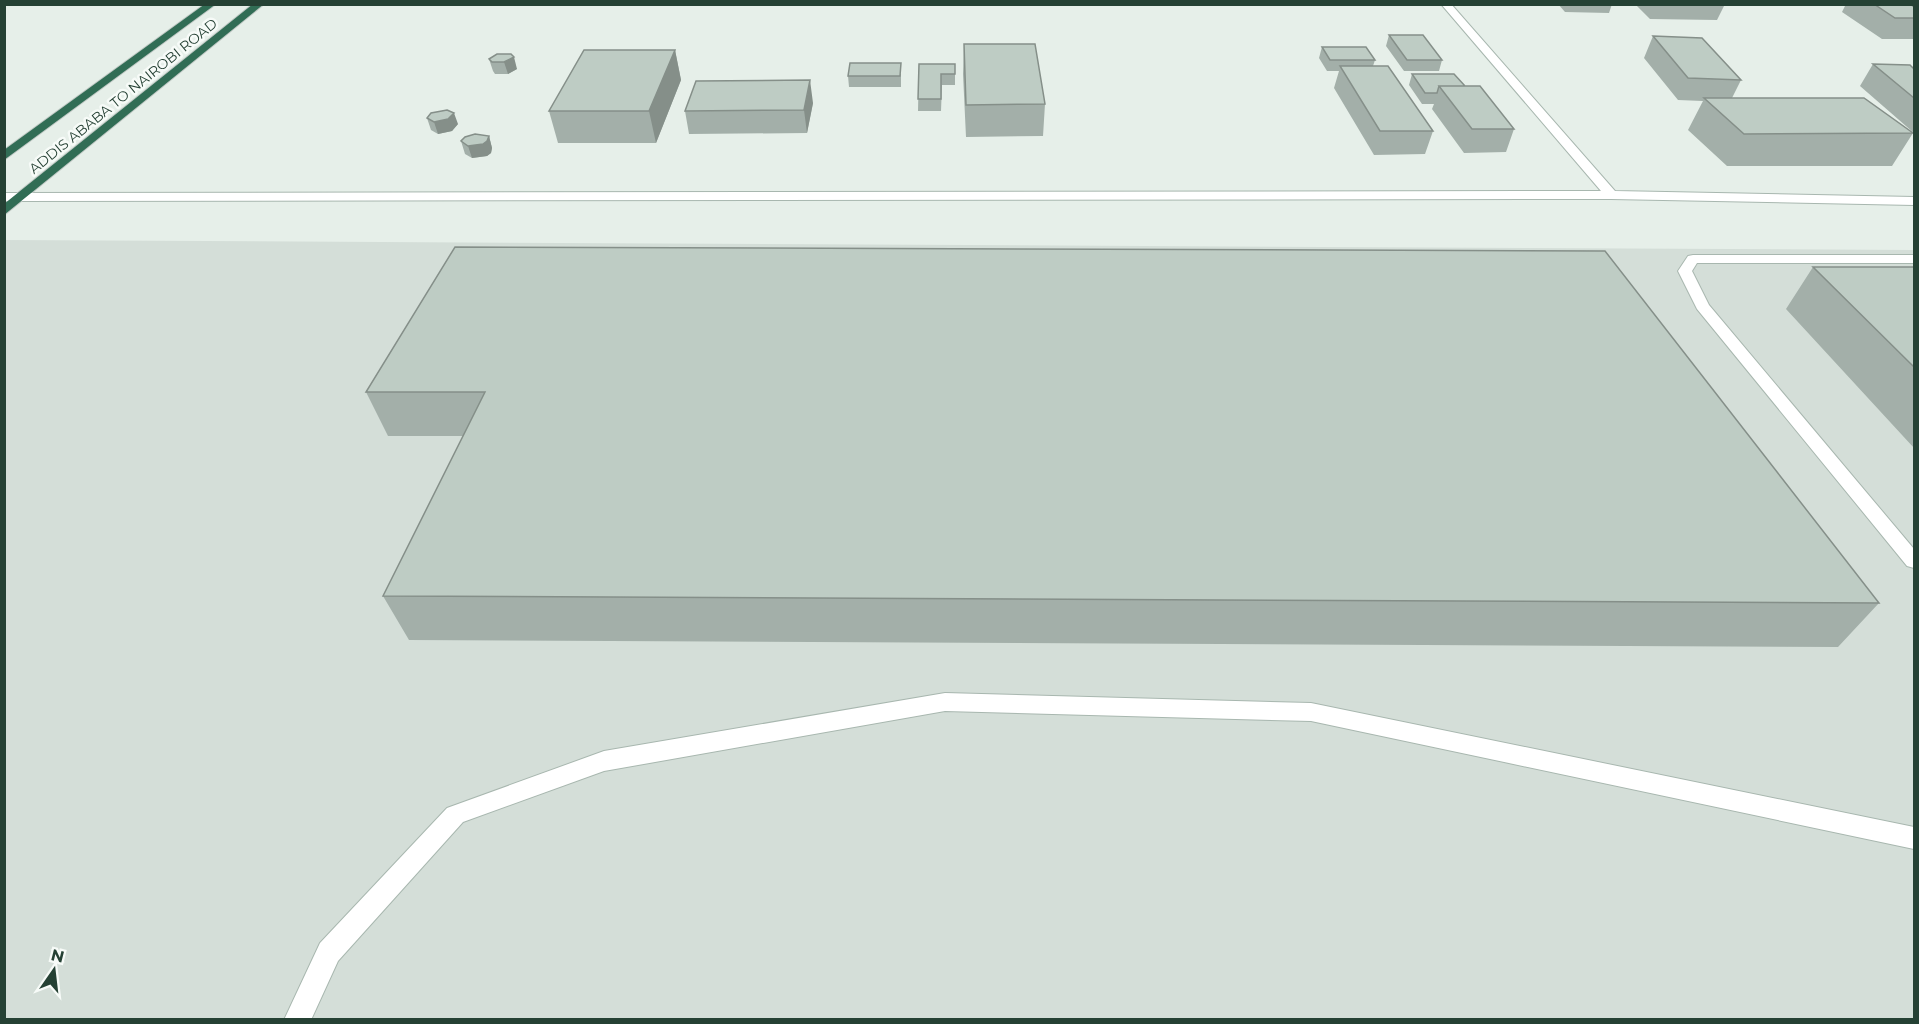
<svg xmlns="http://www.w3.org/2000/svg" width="1919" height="1024" font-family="Montserrat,sans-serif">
<rect width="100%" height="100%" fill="#e6efe9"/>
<path fill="#d4ded8" d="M5 240 1914 250V1019L5 1020Z"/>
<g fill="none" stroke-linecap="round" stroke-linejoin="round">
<defs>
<path id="minor" d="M1441 4H1451L1615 191 1914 197V205L1611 199 4 201V193L1601 191Z
M1693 255H1914V263H1697L1692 271 1709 305 1914 549V568L1907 566 1697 309 1678 271 1688 256Z
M945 693 1311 703 1914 827V849L1311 721 945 711 604 771 463 822 338 961 311 1020H284L320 943 447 808 604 751Z"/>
<path id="highway" d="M205 4H216L4 160V150Z
M253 4H264L4 215V204Z"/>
</defs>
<use href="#minor" stroke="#a8b7af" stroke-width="2"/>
<use href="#highway" stroke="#c2cac6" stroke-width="2"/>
<use href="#minor" fill="#fff" fill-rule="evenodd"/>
<use href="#highway" fill="#316d55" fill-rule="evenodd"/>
</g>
<path fill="#a3afa9" d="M1558 4H1612L1609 13 1565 12Z
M1635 4H1725L1717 20 1650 19Z
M1846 4H1910L1914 7V39H1882L1842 12Z
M1389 35 1442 60 1439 71H1404L1386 46Z
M1653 36 1741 80 1732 98 1913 133 1892 166H1727L1688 130 1703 101 1678 100 1644 58Z
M964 44 1045 104 1043 136 966 137 963 74Z
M1322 47 1375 60 1373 66 1433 131 1425 154 1374 155 1334 88 1339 71H1327L1319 58Z
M675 50 681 80 656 143H558L549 111Z
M497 54 517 69 508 74H495L493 71 489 59Z
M919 64H955V85H942L941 111H918Z
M1873 64 1914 69V133L1860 86Z
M901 74V87H849L848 76Z
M1412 74 1465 86 1514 129 1506 152 1464 153 1432 109 1434 104H1422L1409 85Z
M813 103 807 133 689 134 685 111Z
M427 118 458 124 452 131 438 134 431 130Z
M489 136 492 148 491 153 487 156 472 158 465 154 461 141Z
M455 247 1879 603 1838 647 409 640 383 596 463 436H388L366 392Z
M1813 267H1914V448L1786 309Z"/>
<path fill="#858f89" d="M675 50 681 80 656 143 649 111Z
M514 57 517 69 508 74 504 62Z
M810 80 813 103 807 133 804 110Z
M454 113 458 124 452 131 438 134 434 122Z
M489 136 492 148 491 153 487 156 472 158 468 146Z"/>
<path fill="#beccc4" stroke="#858f89" stroke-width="1.5" d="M1874 4H1910L1914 7V18H1895Z
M1389 35H1423L1442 60H1407Z
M1653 36 1702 38 1741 80 1688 78Z
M964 44H1035L1045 104 966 105Z
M1322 47H1366L1375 60H1330Z
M584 50H675L649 111H549Z
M497 54H511L514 57 504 62H492L489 59Z
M850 63H901L900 76H848Z
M919 64H955V74H941V99H918Z
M1873 64 1910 65 1914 69V98Z
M1340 66H1388L1433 131H1380Z
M1412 74H1454L1465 86H1439L1437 93H1425Z
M810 80 804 110 685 111 696 81Z
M1439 86H1480L1514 129H1472Z
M1704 98H1864L1913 133 1744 134Z
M447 110 454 113 448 119 434 122 427 118 431 113Z
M475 134 489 136 487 141 483 144 468 146 461 141 465 137Z
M455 247 1605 251 1879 603 383 596 485 392H366Z
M1813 267H1914V367Z"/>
<g text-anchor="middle" stroke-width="5" stroke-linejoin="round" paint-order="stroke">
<g font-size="14" fill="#254134" stroke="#f7fbf8">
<text transform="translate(123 96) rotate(-39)" y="5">ADDIS ABABA TO NAIROBI ROAD</text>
</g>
</g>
<rect width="1919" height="1024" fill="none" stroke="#254134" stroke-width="12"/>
<g transform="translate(54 970) rotate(14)" stroke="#f7fbf8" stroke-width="4.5" paint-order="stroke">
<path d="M0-4.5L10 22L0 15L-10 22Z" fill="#254134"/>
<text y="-9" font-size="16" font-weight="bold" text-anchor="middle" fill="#254134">N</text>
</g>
</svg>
